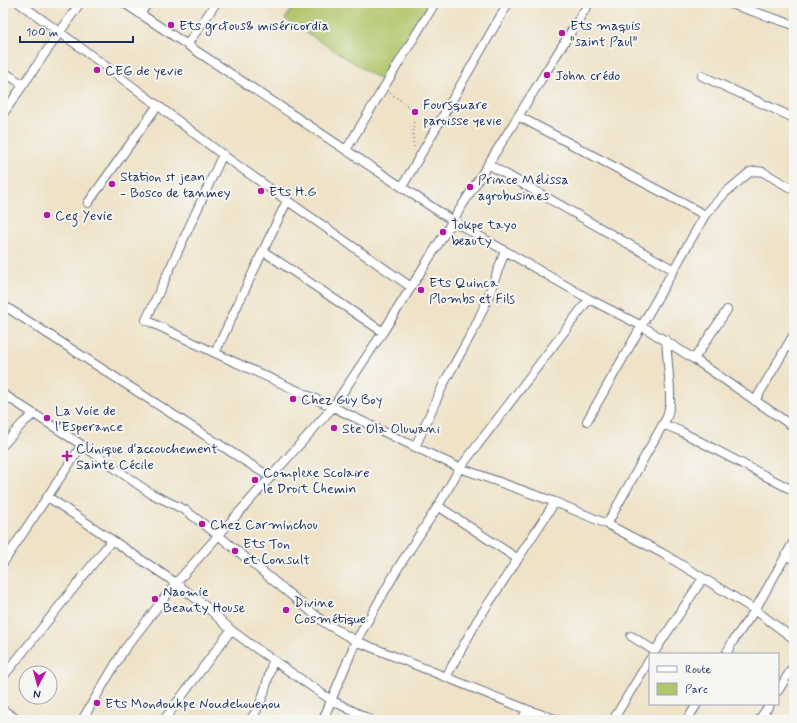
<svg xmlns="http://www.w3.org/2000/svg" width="797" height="723" font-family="Mynerve,sans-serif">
<rect width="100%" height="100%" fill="#f6f6f2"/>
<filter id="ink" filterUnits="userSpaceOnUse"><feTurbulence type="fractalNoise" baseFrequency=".025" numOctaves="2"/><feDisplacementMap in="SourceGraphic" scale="8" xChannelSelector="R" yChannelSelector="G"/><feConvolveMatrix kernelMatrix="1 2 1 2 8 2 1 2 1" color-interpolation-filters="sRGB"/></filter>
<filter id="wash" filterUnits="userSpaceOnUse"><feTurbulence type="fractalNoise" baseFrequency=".012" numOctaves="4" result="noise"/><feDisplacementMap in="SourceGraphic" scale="16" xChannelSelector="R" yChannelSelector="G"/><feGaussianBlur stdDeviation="0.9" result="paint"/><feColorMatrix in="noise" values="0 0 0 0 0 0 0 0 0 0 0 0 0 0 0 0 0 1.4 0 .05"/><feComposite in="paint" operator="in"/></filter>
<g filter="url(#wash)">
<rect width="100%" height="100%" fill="#efe2c7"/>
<path fill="#b0c66b" stroke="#667a64" d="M296 3H429L382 81 285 19Z"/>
</g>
<g filter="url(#ink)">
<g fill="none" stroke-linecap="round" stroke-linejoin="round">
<defs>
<path id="minor" d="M19 3C89 52 155 104 223 155 285 200 348 243 411 287
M124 3 453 221 589 299 642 326 694 359 794 427
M728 3 794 25
M140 14 148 3
M187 45 216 3
M3 71 23 85
M702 76 794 118
M3 114 80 3
M518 116 705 215
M346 150 435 3
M223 154 146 320 215 353 333 407 415 447 460 468 555 502 607 524 662 553 703 578 755 610 794 639
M488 164 674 270
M402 187 508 3
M88 203 158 105
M263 251 383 332
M3 305 270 477
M215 353 263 251 287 201
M694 359 727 310
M3 394 82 445 150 493 185 510 218 535 325 623 356 641 528 710 558 720
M755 401 794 334
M587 421 705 215 725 193 750 172 756 171 763 172 794 190
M663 424 680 431 794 491
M3 445 23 423 34 414
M415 447 444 383 474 329 487 300 505 251
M48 497 176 583 209 609 231 630 250 644 331 700 371 720
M438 506 518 559
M607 524 667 417 670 404V389L666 340
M786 555 794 560
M3 563 82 445
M631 636 655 651
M653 654 703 578
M726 654 733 641 755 610 794 541
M3 677 112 540
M446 677 477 621 555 502
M778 691 794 665
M3 710 18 720
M82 720 124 650 176 583 333 407 383 332 589 3
M164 720 231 630
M250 720C264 703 267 680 273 660
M323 720 356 641 378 603 398 568 438 506 460 468 589 299
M521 720 528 710
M613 720 650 659
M687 720 697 704
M759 720 770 704"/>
</defs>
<use href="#minor" stroke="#656e83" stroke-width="10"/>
<path stroke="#656e83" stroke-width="1.5" stroke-dasharray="1 3" stroke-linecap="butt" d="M390 93 404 103 412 110 414 121 413 135 414 150"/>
<use href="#minor" stroke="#fff" stroke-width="8"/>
</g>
</g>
<g fill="#b5179e" stroke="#f6f6f2" stroke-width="1.5">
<circle cx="171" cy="25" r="4"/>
<circle cx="562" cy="33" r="4"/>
<circle cx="97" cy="70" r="4"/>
<circle cx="547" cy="75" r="4"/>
<circle cx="415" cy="112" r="4"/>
<circle cx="112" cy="184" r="4"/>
<circle cx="470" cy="187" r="4"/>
<circle cx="261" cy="191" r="4"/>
<circle cx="47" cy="215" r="4"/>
<circle cx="443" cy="232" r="4"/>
<circle cx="421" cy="290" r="4"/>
<circle cx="293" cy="399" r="4"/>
<circle cx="47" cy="418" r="4"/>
<circle cx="334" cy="428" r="4"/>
<path d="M65 450h4v4h4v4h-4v4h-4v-4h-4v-4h4z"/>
<circle cx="255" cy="480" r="4"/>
<circle cx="202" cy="524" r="4"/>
<circle cx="235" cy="551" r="4"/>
<circle cx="155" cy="599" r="4"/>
<circle cx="286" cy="610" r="4"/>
<circle cx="97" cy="703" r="4"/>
</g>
<g text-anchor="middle" stroke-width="4" stroke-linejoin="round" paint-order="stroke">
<g font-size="14" fill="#1b2f5e" stroke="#f6f6f2" text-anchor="start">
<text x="179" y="30">Ets grctous&amp; miséricordia</text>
<text x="570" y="30">Ets maquis<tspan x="570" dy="16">"saint Paul"</tspan></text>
<text x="105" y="75">CEG de yevie</text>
<text x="555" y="80">John crédo</text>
<text x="423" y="109">Foursquare<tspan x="423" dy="16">paroisse yevie</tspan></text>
<text x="120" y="181">Station st jean<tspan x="120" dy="16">- Bosco de tanmey</tspan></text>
<text x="478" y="184">Prince Mélissa<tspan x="478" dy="16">agrobusines</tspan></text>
<text x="269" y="196">Ets H.G</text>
<text x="55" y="220">Ceg Yevie</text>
<text x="451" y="229">Tokpe tayo<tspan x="451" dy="16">beauty</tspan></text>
<text x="429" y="287">Ets Quinca<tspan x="429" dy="16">Plombs et Fils</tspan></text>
<text x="301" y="404">Chez Guy Boy</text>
<text x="55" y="415">La Voie de<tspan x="55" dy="16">l'Esperance</tspan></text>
<text x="342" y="433">Ste Ola Oluwani</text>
<text x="76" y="453">Clinique d'accouchement<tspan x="76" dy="16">Sainte Cécile</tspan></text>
<text x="263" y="477">Complexe Scolaire<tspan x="263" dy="16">le Droit Chemin</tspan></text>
<text x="210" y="529">Chez Carminchou</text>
<text x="243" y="548">Ets Ton<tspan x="243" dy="16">et Consult</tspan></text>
<text x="163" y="596">Naomie<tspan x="163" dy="16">Beauty House</tspan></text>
<text x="294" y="607">Divine<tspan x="294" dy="16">Cosmétique</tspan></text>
<text x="105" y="708">Ets Mondoukpe Noudehouenou</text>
</g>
</g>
<rect width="797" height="723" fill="none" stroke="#f6f6f2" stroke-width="16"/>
<rect x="649" y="653" width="130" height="52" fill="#f6f6f2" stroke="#9ea6b7"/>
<rect x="657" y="666" width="20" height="6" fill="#ffffff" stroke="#9ea6b7"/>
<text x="685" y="673" font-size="12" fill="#1b2f5e">Route</text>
<rect x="657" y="683" width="20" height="12" fill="#b0c66b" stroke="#9ea6b7"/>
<text x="685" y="693" font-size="12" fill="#1b2f5e">Parc</text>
<g transform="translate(38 685) rotate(186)"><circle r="19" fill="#f6f6f2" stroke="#9ea6b7"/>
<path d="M0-3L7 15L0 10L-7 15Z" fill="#b5179e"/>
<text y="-6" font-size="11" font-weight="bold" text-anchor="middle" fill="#1b2f5e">N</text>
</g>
<path d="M20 36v6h113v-6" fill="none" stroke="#1b2f5e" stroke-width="2"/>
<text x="26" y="36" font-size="12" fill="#1b2f5e" stroke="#f6f6f2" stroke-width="3" paint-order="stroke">100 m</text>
</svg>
